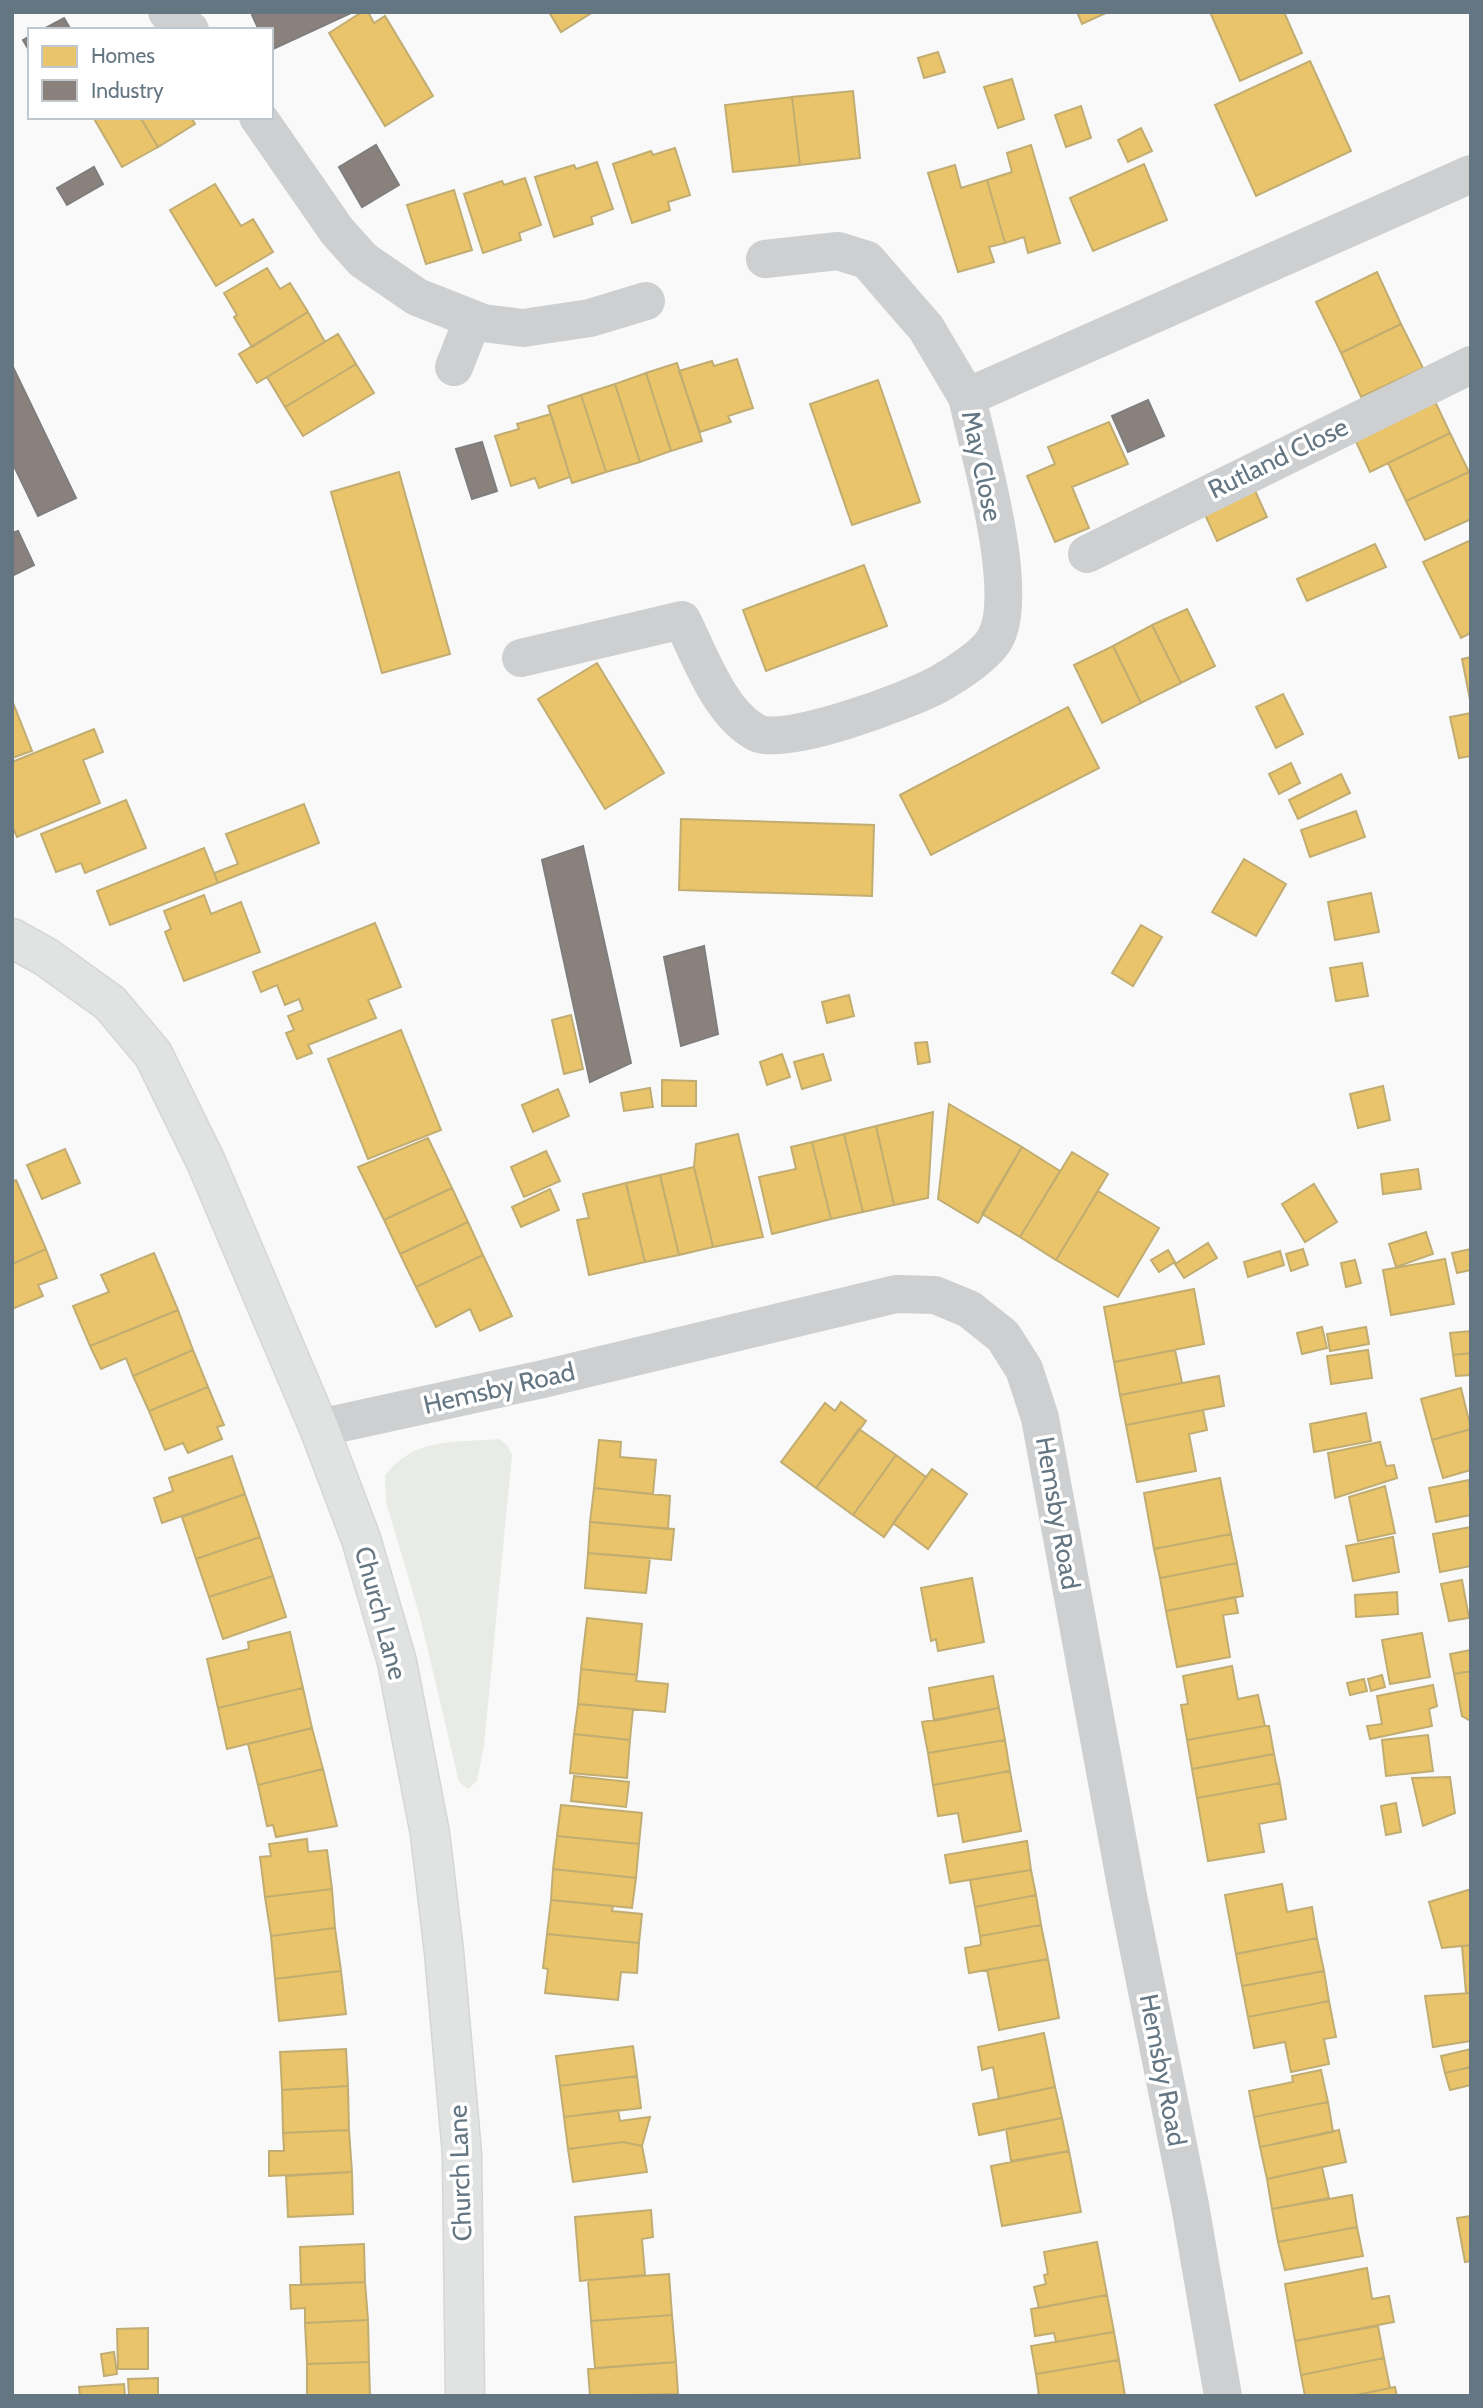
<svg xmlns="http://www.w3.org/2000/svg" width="1483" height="2408" font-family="Cabin,sans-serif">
<rect width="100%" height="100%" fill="#f9f9f9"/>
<path fill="#e8ebe6" d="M499 1439 507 1445 512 1455 484 1745 477 1781 468 1789 459 1782 420 1617 386 1502 385 1475C415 1437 454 1443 499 1439Z"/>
<path fill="#e9c46a" stroke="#c1ad72" stroke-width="2" d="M362 12H368L374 23 385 16 433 96 385 126 329 33Z
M549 12H593L561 32Z
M1077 12H1108L1082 24Z
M1210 12H1284L1302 53 1240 81Z
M938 52 945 72 924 78 918 58Z
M1310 61 1351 151 1256 196 1215 105Z
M1012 79 1024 119 998 128 984 87Z
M853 91 860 158 800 165 792 97Z
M792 97 800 165 733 172 725 105Z
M1081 106 1091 138 1066 147 1055 115Z
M93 117H140L158 147 122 167Z
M140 117H191L195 124 158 147Z
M1141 128 1152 151 1128 162 1118 140Z
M1031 145 1060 243 1028 253 1024 237 1005 243 987 180 1012 172 1007 153Z
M675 148 690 195 668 202 670 210 632 223 613 164 651 151 653 155Z
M597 162 613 209 591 217 593 224 554 237 535 177 574 165 576 169Z
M1144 164 1167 220 1093 251 1070 198Z
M955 165 961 188 987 180 1005 243 989 247 994 262 958 272 928 173Z
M525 178 541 225 519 233 521 240 483 253 464 194 502 181 504 185Z
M215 184 241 226 253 219 273 252 216 286 170 210Z
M454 190 472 250 426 264 407 205Z
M267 268 280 289 290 283 308 312 252 347 234 317 237 315 224 293Z
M1377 272 1401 324 1341 353 1316 302Z
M308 312 325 342 257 383 239 354Z
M1401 324 1423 368 1361 397 1341 353Z
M338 334 356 364 285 407 267 377Z
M737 359 753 408 728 416 731 422 700 432 679 371 712 361 714 366Z
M677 363 702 441 671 451 646 373Z
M356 364 374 393 303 436 285 407Z
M646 373 671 451 640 462 615 384Z
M878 380 920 502 852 525 810 404Z
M615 384 640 462 606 472 581 395Z
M581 395 606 472 572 483 548 406Z
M1432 395 1450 433 1370 472 1352 433Z
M551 414 570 477 539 488 535 478 511 486 495 436 519 429 517 424Z
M1109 422 1128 464 1072 487 1089 528 1055 542 1027 476 1055 464 1048 447Z
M1450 433 1469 472 1406 501 1388 463Z
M399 472 450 654 382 673 331 492Z
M1469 472 1471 476V519L1425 540 1406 501Z
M1252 484 1267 517 1217 541 1202 508Z
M1471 540V633L1461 638 1423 562Z
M1375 544 1386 567 1307 601 1297 579Z
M864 565 887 626 766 671 743 610Z
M1187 609 1215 666 1181 683 1152 625Z
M1152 625 1181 683 1141 703 1113 646Z
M1113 646 1141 703 1102 723 1074 665Z
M1471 657V705L1462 659Z
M597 663 664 773 605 809 538 699Z
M1283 694 1303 734 1276 748 1256 707Z
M12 700 32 751 12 758Z
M1068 707 1099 768 931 855 900 795Z
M1471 713V756L1459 758 1450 717Z
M94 729 103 752 83 760 100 803 17 837 12 826V762Z
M1291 763 1300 783 1279 794 1269 774Z
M1341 774 1350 793 1298 819 1289 800Z
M126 800 146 848 85 873 81 863 56 872 41 834Z
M304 804 319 843 218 883 214 873 238 864 226 834Z
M1356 811 1365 837 1310 857 1301 830Z
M681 819 874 825 872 896 679 890Z
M204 848 218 883 110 925 97 891Z
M1244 859 1286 884 1256 936 1212 912Z
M1371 893 1379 932 1335 940 1328 902Z
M204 895 211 914 241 902 260 952 184 981 165 932 171 929 164 911Z
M375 923 401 987 368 1000 376 1018 308 1045 312 1053 297 1059 286 1033 294 1030 288 1016 303 1010 299 999 285 1005 277 985 261 992 253 972Z
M1141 925 1162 937 1133 986 1112 973Z
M1362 963 1368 996 1336 1001 1330 968Z
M849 995 854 1016 827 1023 822 1002Z
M571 1015 583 1069 564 1074 552 1020Z
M401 1030 441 1130 368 1159 328 1059Z
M927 1042 930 1062 918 1064 915 1043Z
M782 1054 790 1077 767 1085 760 1062Z
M823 1054 831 1080 802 1089 794 1062Z
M662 1080 696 1081V1106H662Z
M1383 1086 1390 1120 1358 1128 1350 1094Z
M650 1088 653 1107 624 1111 621 1093Z
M558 1089 569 1116 533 1132 522 1105Z
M949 1104 1022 1147 978 1223 938 1199Z
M933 1112 928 1198 894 1205 876 1126Z
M876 1126 894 1205 863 1212 844 1134Z
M738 1134 763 1237 713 1247 694 1167 696 1144Z
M844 1134 863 1212 831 1219 812 1142Z
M428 1138 452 1188 384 1220 358 1167Z
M812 1142 831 1219 772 1234 759 1177 796 1169 791 1147Z
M1022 1147 1060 1171 1020 1237 982 1214Z
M65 1149 80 1183 42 1199 27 1165Z
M546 1151 560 1181 524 1197 511 1167Z
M1072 1152 1108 1174 1056 1260 1020 1237Z
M694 1167 713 1247 679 1255 660 1175Z
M1418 1169 1421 1189 1383 1194 1381 1174Z
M660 1175 679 1255 645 1262 626 1183Z
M16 1180 46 1249 12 1264V1182Z
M626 1183 645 1262 589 1275 577 1220 589 1218 583 1194Z
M1314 1184 1337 1222 1305 1242 1282 1204Z
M452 1188 468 1222 400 1254 384 1220Z
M550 1189 559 1210 521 1227 512 1207Z
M1098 1191 1159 1228 1118 1297 1056 1260Z
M468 1222 483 1255 416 1287 400 1254Z
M1426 1232 1433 1254 1396 1267 1389 1244Z
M1208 1243 1217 1258 1184 1278 1175 1264Z
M46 1249 57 1278 38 1285 43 1296 12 1309V1264Z
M1303 1249 1308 1265 1291 1271 1286 1254Z
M1471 1249V1270L1457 1273 1452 1253Z
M1168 1250 1175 1262 1159 1272 1151 1260Z
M1280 1251 1284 1265 1248 1277 1244 1262Z
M154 1253 178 1310 90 1346 73 1306 109 1292 101 1275Z
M483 1255 512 1316 480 1331 470 1309 436 1327 416 1287Z
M1445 1259 1454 1304 1391 1315 1383 1270Z
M1355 1260 1361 1283 1346 1287 1341 1263Z
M1194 1289 1204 1344 1114 1362 1104 1307Z
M178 1310 193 1350 133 1376 126 1358 101 1369 90 1346Z
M1322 1327 1327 1348 1302 1354 1297 1333Z
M1366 1327 1369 1344 1330 1351 1327 1334Z
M1471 1331V1353L1453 1355 1450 1333Z
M193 1350 208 1387 149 1411 133 1376Z
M1175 1350 1182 1383 1120 1395 1114 1362Z
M1368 1350 1372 1378 1331 1384 1327 1356Z
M1471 1353V1375L1456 1376 1453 1355Z
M1219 1376 1224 1406 1126 1425 1120 1395Z
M208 1387 224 1425 217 1427 222 1439 188 1453 183 1443 165 1450 149 1411Z
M1461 1388 1471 1429 1432 1440 1421 1399Z
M841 1402 866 1421 816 1488 781 1462 825 1403 835 1411Z
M1203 1410 1207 1430 1189 1434 1196 1471 1137 1482 1126 1425Z
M1366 1413 1371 1441 1314 1452 1310 1424Z
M859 1429 896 1455 853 1515 816 1488Z
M1471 1429V1470L1443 1478 1432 1440Z
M599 1440 621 1442 620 1457 656 1460 653 1494 594 1488Z
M1380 1442 1386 1466 1394 1465 1397 1478 1335 1498 1328 1453Z
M896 1455 926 1477 884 1537 853 1515Z
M232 1456 245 1494 162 1523 154 1498 173 1491 169 1478Z
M932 1469 967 1494 928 1549 893 1523Z
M1220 1478 1231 1534 1154 1549 1144 1493Z
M1469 1480 1471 1515 1436 1522 1429 1488Z
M1385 1486 1395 1533 1358 1541 1349 1497Z
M594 1488 670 1496 668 1529 590 1522Z
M245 1494 260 1537 196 1559 182 1517Z
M590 1522 674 1529 671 1560 588 1553Z
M1471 1527V1566L1440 1572 1433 1534Z
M1231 1534 1237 1563 1160 1578 1154 1549Z
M260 1537 273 1576 209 1597 196 1559Z
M1393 1537 1399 1572 1353 1581 1346 1546Z
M588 1553 650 1558 646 1593 585 1588Z
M1237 1563 1243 1596 1166 1611 1160 1578Z
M273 1576 286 1617 223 1639 209 1597Z
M972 1578 984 1642 938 1651 936 1639 931 1641 921 1588Z
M1462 1580 1469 1618 1449 1621 1441 1584Z
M1397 1592 1398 1614 1356 1617 1355 1595Z
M1235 1597 1238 1613 1223 1615 1230 1657 1177 1667 1166 1611Z
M587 1618 642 1624 637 1675 581 1669Z
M290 1632 303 1688 218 1708 207 1659 249 1649 248 1642Z
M1422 1633 1430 1677 1390 1684 1382 1640Z
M1471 1650V1671L1454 1674 1450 1654Z
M1232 1666 1238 1699 1258 1695 1265 1726 1187 1740 1181 1705 1188 1704 1183 1676Z
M581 1669 637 1675 636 1681 668 1684 665 1712 578 1704Z
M1471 1671V1721L1462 1716 1454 1674Z
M1382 1675 1385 1687 1371 1691 1368 1679Z
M993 1676 999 1708 934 1721 929 1688Z
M1364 1679 1367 1691 1350 1695 1347 1683Z
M1433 1685 1437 1706 1429 1709 1432 1726 1370 1739 1367 1726 1382 1724 1377 1696Z
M303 1688 312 1728 227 1749 218 1708Z
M578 1704 633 1709 630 1740 574 1734Z
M999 1708 1005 1740 928 1753 922 1722Z
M1265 1726H1269L1274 1754 1192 1769 1187 1740Z
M312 1728 323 1769 258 1785 248 1744Z
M574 1734 630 1740 627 1778 570 1773Z
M1428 1735 1433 1771 1386 1776 1382 1740Z
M1005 1740 1010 1771 933 1785 928 1753Z
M1274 1754 1280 1783 1197 1798 1192 1769Z
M323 1769 337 1826 276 1837 273 1825 267 1826 258 1785Z
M1010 1771 1021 1831 963 1842 958 1813 938 1816 933 1785Z
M574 1776 629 1782 626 1807 571 1801Z
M1450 1777 1455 1813 1423 1826 1412 1778Z
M1280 1783 1286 1819 1259 1824 1264 1852 1208 1861 1197 1798Z
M1396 1803 1401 1832 1386 1835 1381 1806Z
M561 1805 642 1813 639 1844 557 1836Z
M557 1836 639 1844 636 1878 553 1869Z
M307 1839 308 1852 327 1850 332 1889 265 1897 260 1857 271 1856 269 1844Z
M1027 1841 1031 1870 950 1883 945 1855Z
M553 1869 636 1878 632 1908 551 1900Z
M1031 1870 1036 1895 975 1907 970 1880Z
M1282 1884 1287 1912 1312 1907 1317 1938 1236 1954 1225 1895Z
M332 1889 335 1928 271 1936 265 1897Z
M1471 1889V1945L1442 1948 1429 1902Z
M1036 1895 1041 1925 980 1936 975 1907Z
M551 1900 613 1906 612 1911 642 1914 639 1943 547 1934Z
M1041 1925 1048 1959 969 1973 965 1948 981 1945 980 1936Z
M335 1928 341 1971 275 1979 271 1936Z
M547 1934 639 1943 637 1973 621 1972 618 2000 545 1993 548 1969 543 1968Z
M1317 1938 1324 1971 1242 1986 1236 1954Z
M1471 1945V1993H1466L1462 1946Z
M1048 1959 1059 2018 999 2030 987 1970Z
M341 1971 346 2014 279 2021 275 1979Z
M1324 1971 1329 2001 1248 2017 1242 1986Z
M1470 1993 1471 2041 1433 2047 1425 1996Z
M1329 2001 1336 2037 1324 2039 1329 2064 1291 2072 1285 2042 1254 2048 1248 2017Z
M1044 2033 1055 2087 999 2099 993 2067 982 2070 978 2047Z
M633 2046 637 2076 560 2086 556 2056Z
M346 2049 348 2086 282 2090 280 2052Z
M1471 2049V2067L1445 2073 1441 2056Z
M1471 2067V2085L1450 2090 1445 2073Z
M1321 2070 1328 2102 1254 2117 1249 2091 1293 2082 1292 2076Z
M637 2076 641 2108 564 2117 560 2086Z
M348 2086 349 2130 283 2133 282 2090Z
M1055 2087 1062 2118 979 2135 973 2104Z
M1328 2102 1333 2132 1260 2147 1254 2117Z
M618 2110 620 2121 650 2117 642 2146 623 2142 568 2149 564 2117Z
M1062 2118 1069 2151 1011 2161 1006 2129Z
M349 2130 352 2172 269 2176V2151H284L283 2133Z
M1339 2130 1346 2162 1267 2179 1260 2147Z
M623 2142 642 2146 647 2172 573 2182 568 2149Z
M1069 2151 1081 2212 1002 2226 991 2166Z
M1322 2167 1329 2198 1272 2209 1267 2179Z
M352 2172 353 2214 288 2217 286 2176Z
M1352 2195 1357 2227 1278 2242 1272 2209Z
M651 2210 653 2237 642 2239 645 2275 580 2281 575 2217Z
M1471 2216V2261L1465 2262 1457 2218Z
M1357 2227 1363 2256 1285 2270 1278 2242Z
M1097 2242 1107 2295 1039 2308 1034 2287 1046 2284 1044 2275 1048 2274 1044 2252Z
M364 2244 365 2282 301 2285 300 2247Z
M1367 2268 1372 2299 1389 2296 1394 2322 1295 2341 1285 2284Z
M669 2274 672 2315 591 2321 588 2280Z
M365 2282 368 2320 305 2323V2308L291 2309 290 2285Z
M1107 2295 1114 2332 1056 2342 1054 2333 1035 2336 1031 2309Z
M672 2315 676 2362 595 2368 591 2321Z
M368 2320 369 2362 307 2364 305 2323Z
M1378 2326 1384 2358 1301 2375 1295 2341Z
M148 2328V2369H118L117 2329Z
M1114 2332 1119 2360 1036 2374 1031 2346Z
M114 2352 117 2374 104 2376 101 2354Z
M1384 2358 1390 2388 1352 2396H1305L1301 2375Z
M1119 2360 1125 2396H1039L1036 2374Z
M369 2362 370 2396H307V2364Z
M676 2362 678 2394 590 2396 588 2369Z
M158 2378V2396H129L128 2379Z
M124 2384 125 2396H80L79 2387Z
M1395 2387 1397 2396H1352L1390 2388Z"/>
<path fill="#8a817c" stroke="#7f7e7e" stroke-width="2" d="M258 12H353L271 50V30H259L252 15Z
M64 18 71 30H42Z
M30 36V52L23 40Z
M376 145 399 185 362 207 339 167Z
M94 167 103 184 67 205 57 188Z
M12 365 76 498 38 516 12 462Z
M1148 400 1164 436 1128 452 1112 416Z
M482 442 497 491 472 499 456 449Z
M18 531 34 565 12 576V533Z
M583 846 631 1063 590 1082 542 860Z
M704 946 718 1034 681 1046 664 957Z"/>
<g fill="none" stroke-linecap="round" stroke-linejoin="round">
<defs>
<path id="secondary" d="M12 938 46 957 110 1003 153 1054 206 1162 319 1428 361 1539 397 1662 430 1834 444 1952 462 2154 465 2396"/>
</defs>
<use href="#secondary" stroke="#d5d6d7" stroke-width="41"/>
<path stroke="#cecfd0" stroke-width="38" d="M167 12 190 30
M258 117 337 231 363 260 417 297 483 323 523 328 590 318 646 301
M765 259 838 251 867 260 926 328 967 397
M454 367 473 319
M1087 554 1471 365
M521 658 682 620C700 656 720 714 757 733 785 747 910 700 939 684 955 675 988 654 996 637 1020 589 979 452 967 397L1471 174
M319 1428 543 1379 896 1294 935 1295 969 1309 1003 1336 1024 1369 1040 1418 1128 1896 1190 2205 1223 2396"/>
<use href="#secondary" stroke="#e1e2e2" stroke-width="38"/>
</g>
<g text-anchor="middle" stroke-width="7" stroke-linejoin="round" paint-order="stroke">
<g font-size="26" fill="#657683" stroke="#fff">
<text transform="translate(1278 458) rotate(-26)" y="9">Rutland Close</text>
<text transform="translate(982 466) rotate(78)" y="9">May Close</text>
<text transform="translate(499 1388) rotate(-13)" y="9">Hemsby Road</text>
<text transform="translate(1058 1513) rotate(80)" y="9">Hemsby Road</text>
<text transform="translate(381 1613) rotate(75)" y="9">Church Lane</text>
<text transform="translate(1163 2070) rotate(79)" y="9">Hemsby Road</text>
<text transform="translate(460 2173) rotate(-92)" y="9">Church Lane</text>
</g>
</g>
<rect width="1483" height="2408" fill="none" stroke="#657683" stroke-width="28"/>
<rect x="28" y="28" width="245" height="91" fill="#ffffff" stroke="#c1c8cd" stroke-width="2"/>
<rect x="42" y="46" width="35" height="21" fill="#e9c46a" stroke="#c1c8cd" stroke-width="2"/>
<text x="91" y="63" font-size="21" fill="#657683">Homes</text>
<rect x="42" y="80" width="35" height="21" fill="#8a817c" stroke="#c1c8cd" stroke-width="2"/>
<text x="91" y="98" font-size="21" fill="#657683">Industry</text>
</svg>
